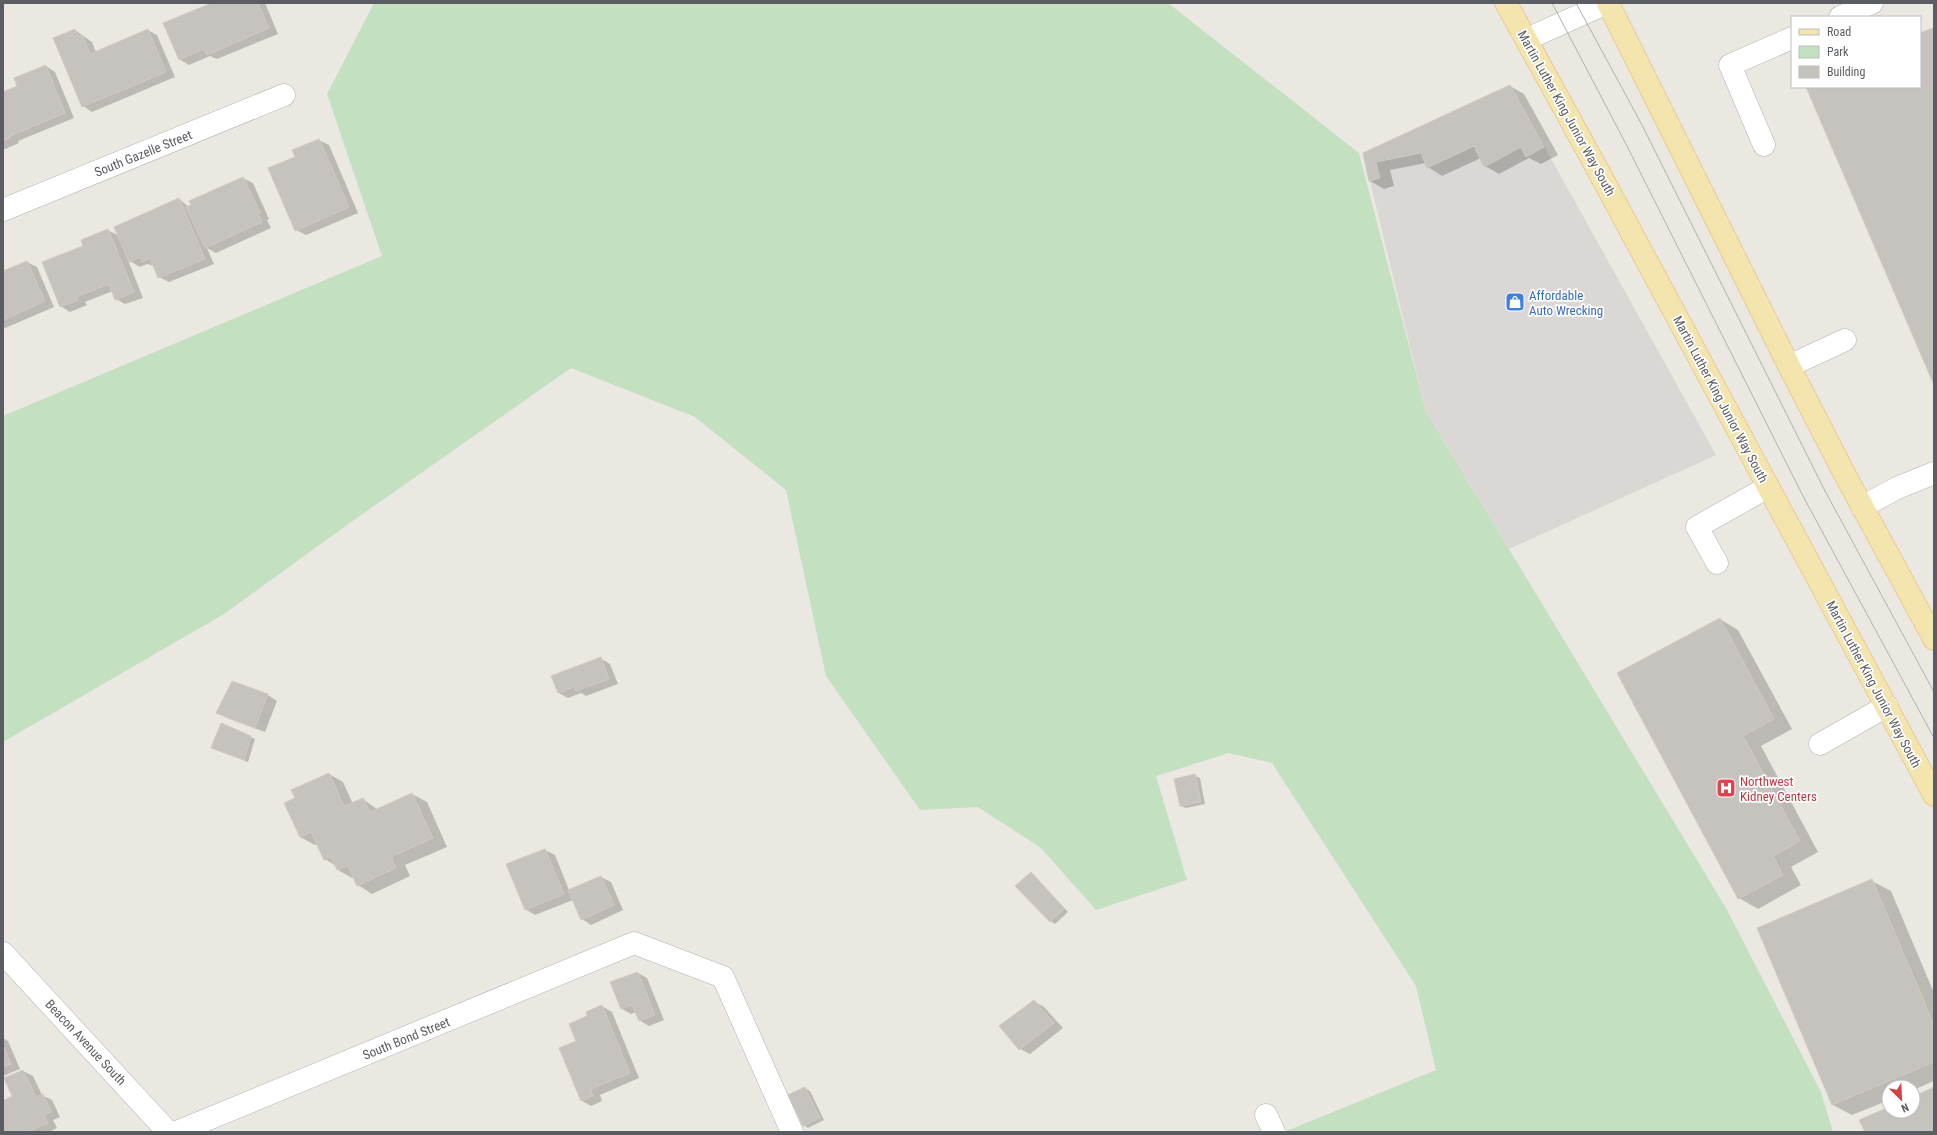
<svg xmlns="http://www.w3.org/2000/svg" width="1937" height="1135" font-family="'Roboto Condensed',sans-serif">
<rect width="100%" height="100%" fill="#ebe8e2"/>
<path fill="#dad7d4" d="M1510 85 1716 455 1509 549 1426 412 1363 153Z"/>
<path fill="#c3e0c1" d="M374 3H1168L1359 153 1426 412 1726 908 1821 1092 1833 1132H1284L1436 1070 1416 986 1272 763 1229 753 1156 776 1187 880 1096 910 1041 848 978 807 920 810 826 676 786 490 695 417 571 368 354 520 224 614 3 742V416L382 256 327 94Z"/>
<path fill="#0003" d="M214 3H265L278 34 217 59 210 56 189 65 179 59Z
M75 30 92 42 96 52 148 30 157 35 175 77 92 112 83 106Z
M46 66 55 72 74 118 18 141 19 143 3 150V93L18 86Z
M1510 86 1524 94 1558 155 1541 164 1529 158 1499 174 1485 166 1481 158 1442 176 1428 167 1426 163 1390 170 1394 186 1384 189 1370 181 1364 154Z
M319 140 329 145 358 213 306 235 296 230V158Z
M243 178 253 183 269 219 267 220 271 228 216 253 207 248 214 264 169 282 159 277 155 266 147 264 140 267 128 260 143 298 125 304 116 299 113 291 85 302 87 305 70 312 60 306 85 247 108 230 119 236 179 199 189 207Z
M27 262 37 267 54 307 3 329V273Z
M1720 619 1738 630 1792 729 1761 746 1818 852 1791 867 1801 885 1758 909 1739 898Z
M600 658 610 664 618 684 586 696 581 693 568 698 559 693 553 676Z
M232 682 268 695 277 701 265 732 227 718 217 713Z
M221 724 255 739 248 762 217 750Z
M329 774 343 782 353 804 363 799 378 810 412 794 427 802 447 847 405 865 410 876 372 894 358 885 354 877 352 878 338 870 336 866 325 859 318 844 315 845 300 837 286 804 296 799Z
M1195 776 1200 778 1205 804 1186 808 1181 806Z
M545 850 555 855 569 890 601 877 611 882 623 910 591 925 582 919 573 900 535 915 525 909Z
M1031 873 1035 876 1068 912 1055 924 1050 921Z
M1872 881 1891 891 1934 993V1081L1913 1090V1087H1889V1100L1852 1115 1833 1105 1759 928Z
M638 973 647 978 664 1020 649 1026 639 1020 636 1012 631 1014 622 1009 612 983Z
M1035 1002 1044 1007 1063 1028 1030 1054 1020 1049Z
M602 1006 612 1012 639 1078 600 1095 602 1101 591 1106 582 1101 560 1049 577 1042 589 1017Z
M3 1038 8 1041 20 1069 3 1076Z
M23 1071 33 1076 42 1095 52 1100 60 1117 53 1120 57 1128 49 1132H3V1102L14 1097Z
M805 1088 810 1091 824 1120 808 1128 804 1125Z"/>
<path fill="#c6c3be" stroke="#cfcac1" d="M212 3H258L269 28 207 55 204 49 179 60 163 23Z
M1933 28 1934 30V385L1806 87H1920V33Z
M75 29 78 36 82 35 90 54 148 29 166 72 82 107 53 38Z
M46 65 65 113 10 136V138L3 141V92L17 86 14 78Z
M1510 85 1544 147 1526 157 1521 147 1484 167 1474 146 1427 168 1421 153 1376 162 1380 178 1369 181 1363 153Z
M319 139 349 207 295 231 268 168 295 157 292 150Z
M243 177 260 213 258 214 262 222 205 248 186 207 191 205 189 201Z
M179 198 205 259 158 278 150 258 142 262 140 257 129 262 114 227Z
M108 229 134 292 115 300 109 284 76 297 78 300 60 307 42 262 83 246 81 240Z
M27 261 45 301 3 320V271Z
M1720 618 1774 719 1743 736 1800 841 1773 856 1783 875 1738 899 1617 673Z
M601 657 609 679 576 691 574 687 558 693 551 676Z
M232 681 268 694 255 728 216 713Z
M221 723 251 736 244 760 211 748Z
M329 773 344 806 363 798 370 812 412 793 433 838 391 857 396 868 357 886 348 866 337 870 331 857 324 860 311 832 300 837 284 803 295 798 291 790Z
M1195 774 1201 802 1180 806 1174 779Z
M545 849 564 894 525 910 506 864Z
M1031 872 1064 909 1050 922 1015 886Z
M601 876 614 905 581 920 568 890Z
M1872 879 1934 1025V1062L1832 1105 1757 928Z
M638 972 655 1015 639 1021 632 1005 621 1009 610 982Z
M1034 1000 1054 1023 1019 1050 999 1026Z
M602 1005 630 1073 591 1089 593 1096 581 1101 559 1048 576 1041 569 1024 587 1016 586 1012Z
M3 1045 11 1064 3 1067Z
M23 1070 36 1097 43 1094 51 1112 44 1115 48 1123 28 1132H3V1101L12 1096 4 1078Z
M805 1087 820 1118 803 1126 788 1095Z
M1934 1087V1132H1865L1859 1120 1889 1107V1111H1913V1097Z"/>
<g fill="none" stroke-linecap="round" stroke-linejoin="round">
<defs>
<path id="minor" d="M1840 17 1872 3
M1527 39 1607 3
M1764 145 1730 65 1792 38
M3 210 284 95
M1789 366 1845 340
M1862 507 1897 488 1934 473
M1717 563 1697 527 1768 487
M1820 744 1887 706
M3 953 168 1132
M1266 1115 1274 1132
M177 1132 634 943 723 977 792 1132"/>
<path id="major" d="M1506 3 1600 174 1934 795
M1608 3 1789 366 1843 471 1934 639"/>
</defs>
<use href="#minor" stroke="#afb2b6" stroke-width="23"/>
<use href="#major" stroke="#deb667" stroke-width="23"/>
<use href="#minor" stroke="#fff" stroke-width="22"/>
<use href="#major" stroke="#f4e4ae" stroke-width="22"/>
<path stroke="#b0b1b1" stroke-width="1" d="M1552 3 1627 146 1804 498 1934 738
M1576 3 1642 125 1824 489 1934 692"/>
</g>
<defs>
<symbol id="shop-square" viewBox="-11 -11 22 22"><rect x="-9" y="-9" width="18" height="18" rx="4" fill="#3f7fe0" stroke="#fff"/><path d="M-5-2.5h2.3a2.7 3.5 0 0 1 5.4 0H5L5.5 6h-11ZM-1.5-2.5h3a1.5 2.3 0 0 0-3 0Z" fill="#fff"/></symbol>
<symbol id="hospital-square" viewBox="-11 -11 22 22"><rect x="-9" y="-9" width="18" height="18" rx="4" fill="#e0444e" stroke="#fff"/><path d="M-5-5h3v3.5h4V-5h3V5h-3V1.5h-4V5h-3Z" fill="#fff"/></symbol>
</defs>
<g fill-rule="evenodd">
<use href="#shop-square" x="1504" y="291" width="22" height="22"/>
<use href="#hospital-square" x="1715" y="777" width="22" height="22"/>
</g>
<g text-anchor="middle" stroke-width="3.5" stroke-linejoin="round" paint-order="stroke">
<g font-size="13" fill="#5a5d61" stroke="#fff">
<text transform="translate(1567 113) rotate(61)" y="5">Martin Luther King Junior Way South</text>
<text transform="translate(143 153) rotate(-22)" y="5">South Gazelle Street</text>
<text transform="translate(1721 399) rotate(62)" y="5">Martin Luther King Junior Way South</text>
<text transform="translate(1874 684) rotate(62)" y="5">Martin Luther King Junior Way South</text>
<text transform="translate(406 1038) rotate(-22)" y="5">South Bond Street</text>
<text transform="translate(86 1042) rotate(47)" y="5">Beacon Avenue South</text>
</g>
<g font-size="13" fill="#366cbe" stroke="#fff" text-anchor="start">
<text x="1529" y="300">Affordable<tspan x="1529" dy="15">Auto Wrecking</tspan></text>
</g>
<g font-size="13" fill="#be3a42" stroke="#fff" text-anchor="start">
<text x="1740" y="786">Northwest<tspan x="1740" dy="15">Kidney Centers</tspan></text>
</g>
</g>
<rect width="1937" height="1135" fill="none" stroke="#5a5d61" stroke-width="8"/>
<rect x="1791" y="16" width="130" height="72" fill="#ffffff" stroke="#bdbec0"/>
<rect x="1799" y="29" width="20" height="6" fill="#f4e4ae" stroke="#bdbec0"/>
<text x="1827" y="36" font-size="12" fill="#5a5d61">Road</text>
<rect x="1799" y="46" width="20" height="12" fill="#c3e0c1" stroke="#bdbec0"/>
<text x="1827" y="56" font-size="12" fill="#5a5d61">Park</text>
<rect x="1799" y="66" width="20" height="12" fill="#c6c3be" stroke="#bdbec0"/>
<text x="1827" y="76" font-size="12" fill="#5a5d61">Building</text>
<g transform="translate(1901 1099) rotate(156)"><circle r="19" fill="#ffffff" stroke="#bdbec0"/>
<path d="M0-3L7 15L0 10L-7 15Z" fill="#d24341"/>
<text y="-6" font-size="11" font-weight="bold" text-anchor="middle" fill="#5a5d61">N</text>
</g>
</svg>
